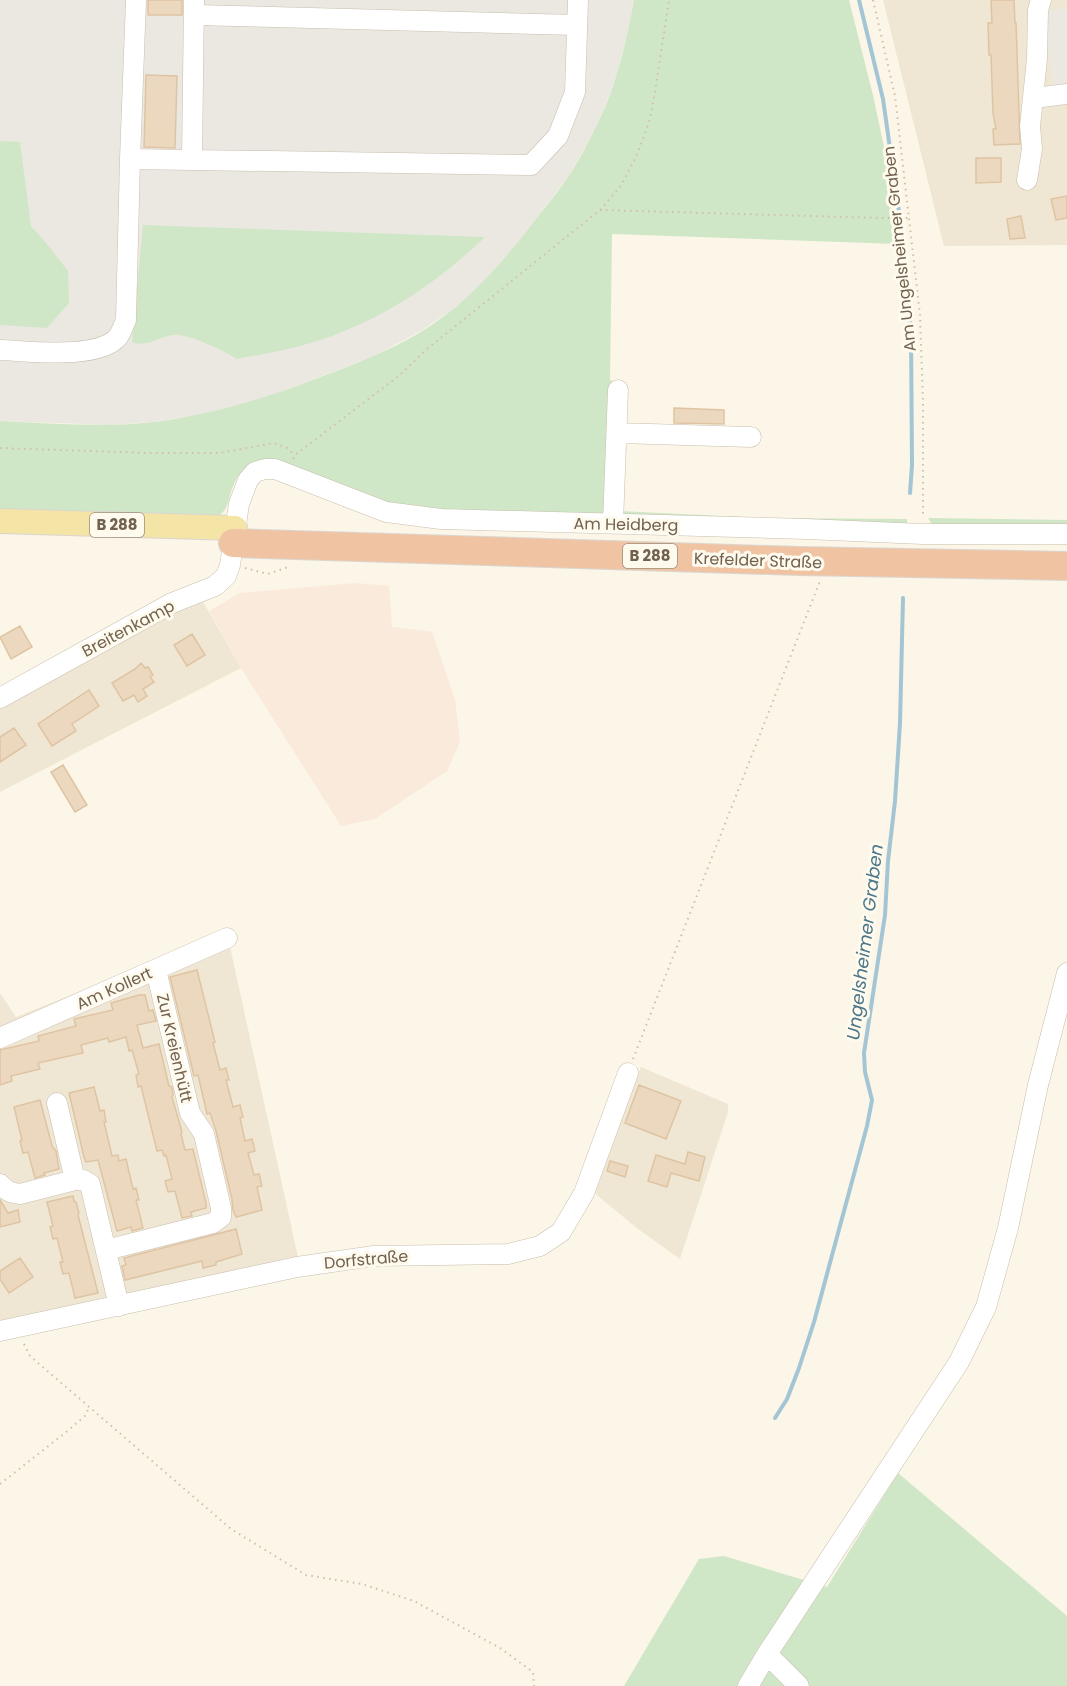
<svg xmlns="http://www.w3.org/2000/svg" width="1067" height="1686" font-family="Poppins,sans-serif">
<rect width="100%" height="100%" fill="#fbf6e7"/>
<path fill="#efe7d3" d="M883 0H1067V245L944 246Z
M202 600 241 668 0 792V707L179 610Z
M227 933 301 1271 0 1336V993L16 1017Z
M641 1067 728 1104V1112L680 1259 638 1229 592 1191Z"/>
<path fill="#faeadc" d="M355 583 389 586 392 627 432 632 455 699 460 742 447 771 375 819 341 826 241 668 209 611 240 593Z"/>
<path fill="#ebe8e1" d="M0 0H634L626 39 616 78 606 104 589 141 568 177 495 272 473 293 449 312 419 332 372 357 264 398 204 414 153 422 111 425 0 421Z
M1067 8V87L1054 89 1043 11Z"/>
<path fill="#cfe7c7" d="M634 0H849L873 95 888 166 897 244 612 234 610 380 613 381 609 518 405 509 250 465C243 471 237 476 234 484 226 502 231 511 211 520L0 512V421C51 423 103 428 154 422 210 415 263 399 315 379 351 366 386 352 419 333 467 304 501 265 535 220 546 206 558 192 568 177 583 155 595 129 606 105 620 71 627 36 634 0Z
M0 141 20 142 31 226 47 244 68 271 69 303 47 328 0 325Z
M143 225 485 237C432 288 368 329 296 347 277 352 256 355 237 359 223 350 195 337 179 335 162 333 149 349 132 342Z
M619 511 765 518 907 519V527L620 518Z
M928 518 1067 520V529L933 526Z
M898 1473 1067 1616V1686H624L699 1559 724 1556 827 1587Z"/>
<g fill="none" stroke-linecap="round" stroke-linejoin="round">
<path stroke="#a4c5d4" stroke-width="4" d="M859 0 883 99 899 212
M900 225 911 330 912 465 910 493
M775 1418 787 1399 799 1368 814 1322 867 1126 872 1100 865 1072 864 1053 885 915 888 861 895 801 900 723 903 598"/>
</g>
<path fill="#ecd8bf" stroke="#dfc4a3" stroke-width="1.5" d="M148 0H182V15H148Z
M991 0H1014L1015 23H1016L1020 144 994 145 993 129H996L993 113 991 55H989L988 23H992Z
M146 75 177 76 175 148 144 147Z
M976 158H1001V182L976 183Z
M1067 196V218L1056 220 1051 199Z
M1021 216 1025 238 1010 239 1007 219Z
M674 408 724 410V424L674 423Z
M20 626 32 647 11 659 0 637Z
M192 634 205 655 187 666 174 645Z
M141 663 145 668 148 667 153 675 150 677 154 682 143 689 147 696 138 702 134 695 123 701 112 683 135 669Z
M89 690 99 706 72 724 76 731 52 746 38 724Z
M14 728 26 745 0 762V737Z
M63 765 87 805 75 812 51 772Z
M197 970 215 1042 213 1043 220 1070 226 1068 229 1080H226L233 1107 240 1105 243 1117 240 1118 245 1141 252 1139 255 1151 248 1153 254 1175 259 1174 262 1186 257 1187 262 1210 236 1217 233 1210 232 1199 216 1131 210 1113 207 1114 198 1075 194 1076 170 977Z
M139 995H145L149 1011 153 1010 156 1021 137 1025 143 1048 159 1044 169 1086 172 1087 173 1095 172 1097 182 1132 181 1134 185 1150 193 1149 206 1203V1208L191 1212 192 1216 182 1218 175 1191 168 1192 165 1181 172 1179 166 1155 164 1156 162 1150 157 1151 141 1086 138 1087 136 1075 139 1074 132 1050 129 1051 126 1037 109 1042 108 1038 81 1045 83 1053 38 1063 40 1069 11 1076 12 1081 0 1085V1050L39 1041 38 1036 76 1026 74 1019 113 1010 111 1003Z
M639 1085 681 1101 666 1139 625 1123Z
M94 1087 100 1111 104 1110 106 1122H104L112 1156 118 1155 119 1161 126 1159 133 1189 136 1188 139 1200H136L143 1228 132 1231 131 1227 117 1231 98 1160 86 1162 84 1157 69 1093Z
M40 1100 52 1146 56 1151 59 1169 44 1173 45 1175 35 1178 28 1152 23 1153 20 1141 22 1140 14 1107Z
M688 1152 705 1157 699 1181 671 1173 667 1187 648 1181 656 1155 685 1164Z
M610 1161 628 1166 625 1177 607 1171Z
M73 1196 74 1201 76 1202 79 1213 78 1215 98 1293 75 1298 69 1273 63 1274 60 1262H63L57 1238 53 1239 50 1227 53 1226 47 1202Z
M0 1200 8 1213 18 1210 20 1222 0 1227Z
M236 1229 242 1254 216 1262V1265L203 1268 202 1261 125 1280 122 1266 126 1265 124 1258Z
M20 1258 33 1277 9 1293 0 1279V1271Z"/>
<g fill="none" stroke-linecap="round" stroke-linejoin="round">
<defs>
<path id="minor" d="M194 15 577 25
M1034 98 1067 94
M130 159 531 165 558 136 575 92 578 0
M192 159 194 0
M1027 180 1032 149 1030 126 1037 59 1038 10 1041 0
M0 350C29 351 98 360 118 337 121 333 124 325 126 320L130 159 136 0
M617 433 751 437
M613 524 618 390
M0 698 172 603 215 586 226 576 230 565 239 504 248 480 255 472 265 469H275L386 512 441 519 806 529 922 534H1067
M0 1038 227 938
M57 1103 75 1180
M0 1184C6 1191 11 1193 20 1194L75 1180H83L90 1184 119 1306
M106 1250 213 1223 221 1217V1208L204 1134 190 1113 156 970
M0 1331 297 1267 374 1256 508 1254 540 1246 561 1232 584 1193 628 1073
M748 1686 767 1654
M799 1686 767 1654 959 1362 986 1307 1008 1228 1038 1085 1067 973"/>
<path id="major" d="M0 521 235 528"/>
<path id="highway" d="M233 543 799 561 1067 566"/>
</defs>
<use href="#minor" stroke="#c9beac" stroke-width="21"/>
<use href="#major" stroke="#dad6d1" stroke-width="26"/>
<use href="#highway" stroke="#dad6d1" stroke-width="30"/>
<path stroke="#d3bea4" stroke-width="2" stroke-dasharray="1.5 4.5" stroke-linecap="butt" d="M873 0 895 96 920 315 923 402V518
M600 210 882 218H909
M0 448 149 453H220L274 443 287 448 295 455
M293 459 295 455 400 375 427 349 600 210 620 187 636 157 643 139 650 119 655 92 669 0
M245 568 268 574 288 567
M633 1059 820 581
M24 1344 30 1356 231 1529 306 1575 362 1584 414 1601 500 1648 533 1672 534 1686
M0 1484 65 1433 86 1415 89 1406"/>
<use href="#minor" stroke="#fff" stroke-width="20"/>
<use href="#major" stroke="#f4e4a5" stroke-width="24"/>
<use href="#highway" stroke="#f0c4a3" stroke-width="28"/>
</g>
<g text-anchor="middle" stroke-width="6" stroke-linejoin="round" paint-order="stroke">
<g fill="#fefaed" stroke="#9c8f7e" stroke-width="1.5">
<rect x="90" y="513" width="54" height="24" rx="4.5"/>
<rect x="623" y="544" width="54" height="24" rx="4.5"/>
</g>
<g font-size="15" font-weight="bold" fill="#72614e">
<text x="117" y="530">B 288</text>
<text x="650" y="561">B 288</text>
</g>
<g font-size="16" fill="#72614e" stroke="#fefaed">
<text transform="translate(899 249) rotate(-96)" y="6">Am Ungelsheimer Graben</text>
<text transform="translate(626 524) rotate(1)" y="6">Am Heidberg</text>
<text transform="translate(758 560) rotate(2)" y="6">Krefelder Straße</text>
<text transform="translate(128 628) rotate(-28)" y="6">Breitenkamp</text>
<text transform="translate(114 988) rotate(-24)" y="6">Am Kollert</text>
<text transform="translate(175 1048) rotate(77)" y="6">Zur Kreienhütt</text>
<text transform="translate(366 1259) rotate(-5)" y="6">Dorfstraße</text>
</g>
<g font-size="18" font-style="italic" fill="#4c768a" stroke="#fefaed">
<text transform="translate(865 942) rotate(-83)" y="6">Ungelsheimer Graben</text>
</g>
</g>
</svg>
